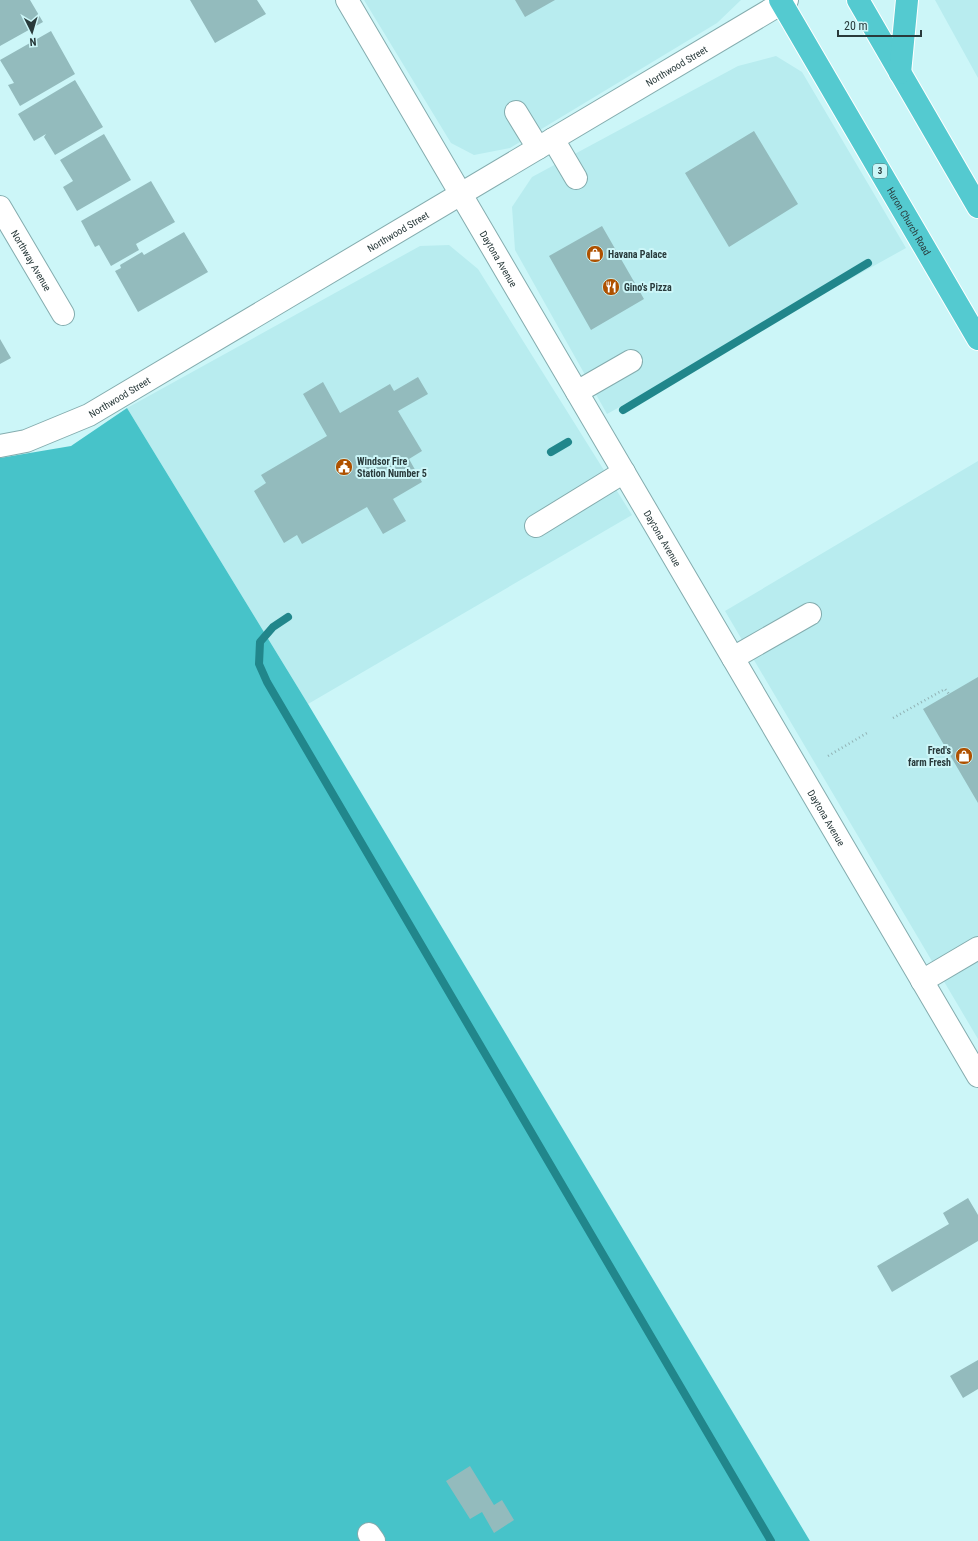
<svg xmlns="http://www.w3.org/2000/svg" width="978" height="1541" font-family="'Roboto Condensed',sans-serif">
<rect width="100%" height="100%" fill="#ccf6f8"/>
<path fill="#b8ecef" d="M364 0H741L717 23 510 148 474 155 451 143Z
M935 0H978V78Z
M776 56 802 72 906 248 607 414 515 250 512 207 532 177 738 66Z
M449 245 478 269 632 515 308 704 127 408 420 246Z
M978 461V1039L725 611Z"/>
<path fill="#47c3c9" d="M127 408 308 704 810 1541H0V458L71 446Z"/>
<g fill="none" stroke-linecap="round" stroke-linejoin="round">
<path stroke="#21868b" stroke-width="8" d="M623 410 868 263
M551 452 568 442
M288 617 273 627 260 642 259 664 267 682 771 1541"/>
</g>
<path fill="#93bbbd" d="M0 0H30L43 22 0 46Z
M190 0H257L266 14 215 43Z
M515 0H555L525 17Z
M51 31 75 74 20 106 8 85 14 83 0 60Z
M75 80 103 127 55 155 44 137 46 134 34 141 18 114Z
M754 131 798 204 729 247 685 173Z
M104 134 131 180 77 211 63 187 73 181 60 160Z
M151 181 175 222 136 244 139 250 111 266 99 245 95 247 81 221Z
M602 226 644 299 591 330 549 256Z
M184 232 208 272 138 312 115 271 121 268 120 265 142 252 144 255Z
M0 339 11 358 0 364Z
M418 377 428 394 398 411 422 451 409 459 422 482 393 499 406 521 383 534 367 507 302 544 297 535 284 543 254 491 266 483 261 475 327 436 303 394 323 382 340 413 390 384 394 391Z
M978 677V803L923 709Z
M968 1198 978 1215V1241L892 1292 877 1266 949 1224 943 1213Z
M978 1360V1389L963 1398 950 1376Z
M470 1466 494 1505 502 1500 514 1520 494 1533 482 1512 470 1519 446 1481Z"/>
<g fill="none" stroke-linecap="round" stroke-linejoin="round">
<defs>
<g id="minor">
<path id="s1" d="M347 0 978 1076"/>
<path d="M516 112 538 148"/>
<path d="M553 139 576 178"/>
<path id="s2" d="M0 207 63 314"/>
<path d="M577 392 631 361"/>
<path id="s3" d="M0 446 26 441 89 415 787 0"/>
<path d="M536 526 624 472"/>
<path d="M733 658 810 614"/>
<path d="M922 981 978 948"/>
<path d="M369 1534 374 1541"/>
</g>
<g id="highway">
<path id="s4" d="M780 0 978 339"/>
<path d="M858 0 978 207"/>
<path d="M900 73 907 0"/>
</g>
</defs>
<use href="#minor" stroke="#84acae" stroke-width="24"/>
<use href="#highway" stroke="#fff" stroke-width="24"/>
<path stroke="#91b2b4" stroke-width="2.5" stroke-dasharray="1 3" stroke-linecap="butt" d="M893 718 945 689 949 694
M828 756 867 733"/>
<use href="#minor" stroke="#fff" stroke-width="22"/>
<use href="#highway" stroke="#54cad0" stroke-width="22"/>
</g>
<defs>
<symbol id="shop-disc" viewBox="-11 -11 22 22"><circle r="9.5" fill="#af5100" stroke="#ccf6f8"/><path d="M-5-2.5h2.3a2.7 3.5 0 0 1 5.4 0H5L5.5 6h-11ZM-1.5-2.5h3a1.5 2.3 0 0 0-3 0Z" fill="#fff"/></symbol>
<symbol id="restaurant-disc" viewBox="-11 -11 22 22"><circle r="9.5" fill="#af5100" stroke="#ccf6f8"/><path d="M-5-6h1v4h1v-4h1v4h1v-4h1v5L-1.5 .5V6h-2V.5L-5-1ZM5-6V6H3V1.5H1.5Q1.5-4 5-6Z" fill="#fff"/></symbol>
<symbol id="civic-disc" viewBox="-11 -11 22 22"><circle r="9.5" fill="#af5100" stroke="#ccf6f8"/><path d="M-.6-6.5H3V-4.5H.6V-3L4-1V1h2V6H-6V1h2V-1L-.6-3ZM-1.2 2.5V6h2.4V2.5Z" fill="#fff"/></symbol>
</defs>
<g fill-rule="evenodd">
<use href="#shop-disc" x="585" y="244" width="20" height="20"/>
<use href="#restaurant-disc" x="601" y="277" width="20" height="20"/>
<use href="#civic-disc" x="334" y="457" width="20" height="20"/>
<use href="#shop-disc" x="954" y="746" width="20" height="20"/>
</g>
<g text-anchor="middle" stroke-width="4" stroke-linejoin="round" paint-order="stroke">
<rect fill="#ccf6f8" stroke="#5a7274" stroke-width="1" x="873" y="164" width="14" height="14" rx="3"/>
<g font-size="9" font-weight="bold" fill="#293a3b">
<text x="880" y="174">3</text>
</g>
<g font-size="10" fill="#293a3b" stroke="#ccf6f8">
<text dy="4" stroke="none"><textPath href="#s3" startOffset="778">Northwood Street</textPath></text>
<text dy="4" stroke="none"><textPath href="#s4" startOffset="256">Huron Church Road</textPath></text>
<text dy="4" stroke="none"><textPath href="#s3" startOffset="454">Northwood Street</textPath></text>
<text dy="4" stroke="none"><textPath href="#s1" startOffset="300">Daytona Avenue</textPath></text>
<text dy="4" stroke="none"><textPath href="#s2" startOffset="62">Northway Avenue</textPath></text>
<text dy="4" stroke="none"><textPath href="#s3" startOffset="130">Northwood Street</textPath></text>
<text dy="4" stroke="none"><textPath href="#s1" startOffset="624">Daytona Avenue</textPath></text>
<text dy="4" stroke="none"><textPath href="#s1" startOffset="948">Daytona Avenue</textPath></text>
</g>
<g font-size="10" font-weight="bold" fill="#293a3b" stroke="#ccf6f8" text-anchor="start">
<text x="608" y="258">Havana Palace</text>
<text x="624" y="291">Gino's Pizza</text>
<text x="357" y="465">Windsor Fire<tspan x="357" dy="12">Station Number 5</tspan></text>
<text x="951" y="754" text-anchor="end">Fred's<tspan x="951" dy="12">farm Fresh</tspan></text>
</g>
</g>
<g transform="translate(32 32) rotate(175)" stroke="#ccf6f8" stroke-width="3" paint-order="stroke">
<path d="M0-3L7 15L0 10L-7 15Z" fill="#293a3b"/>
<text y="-6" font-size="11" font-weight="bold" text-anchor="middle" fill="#293a3b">N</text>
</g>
<path d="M838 30v6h83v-6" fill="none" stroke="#293a3b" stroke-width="2"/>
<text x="844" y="30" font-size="12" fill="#293a3b" stroke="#ccf6f8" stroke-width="3" paint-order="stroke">20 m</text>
</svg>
